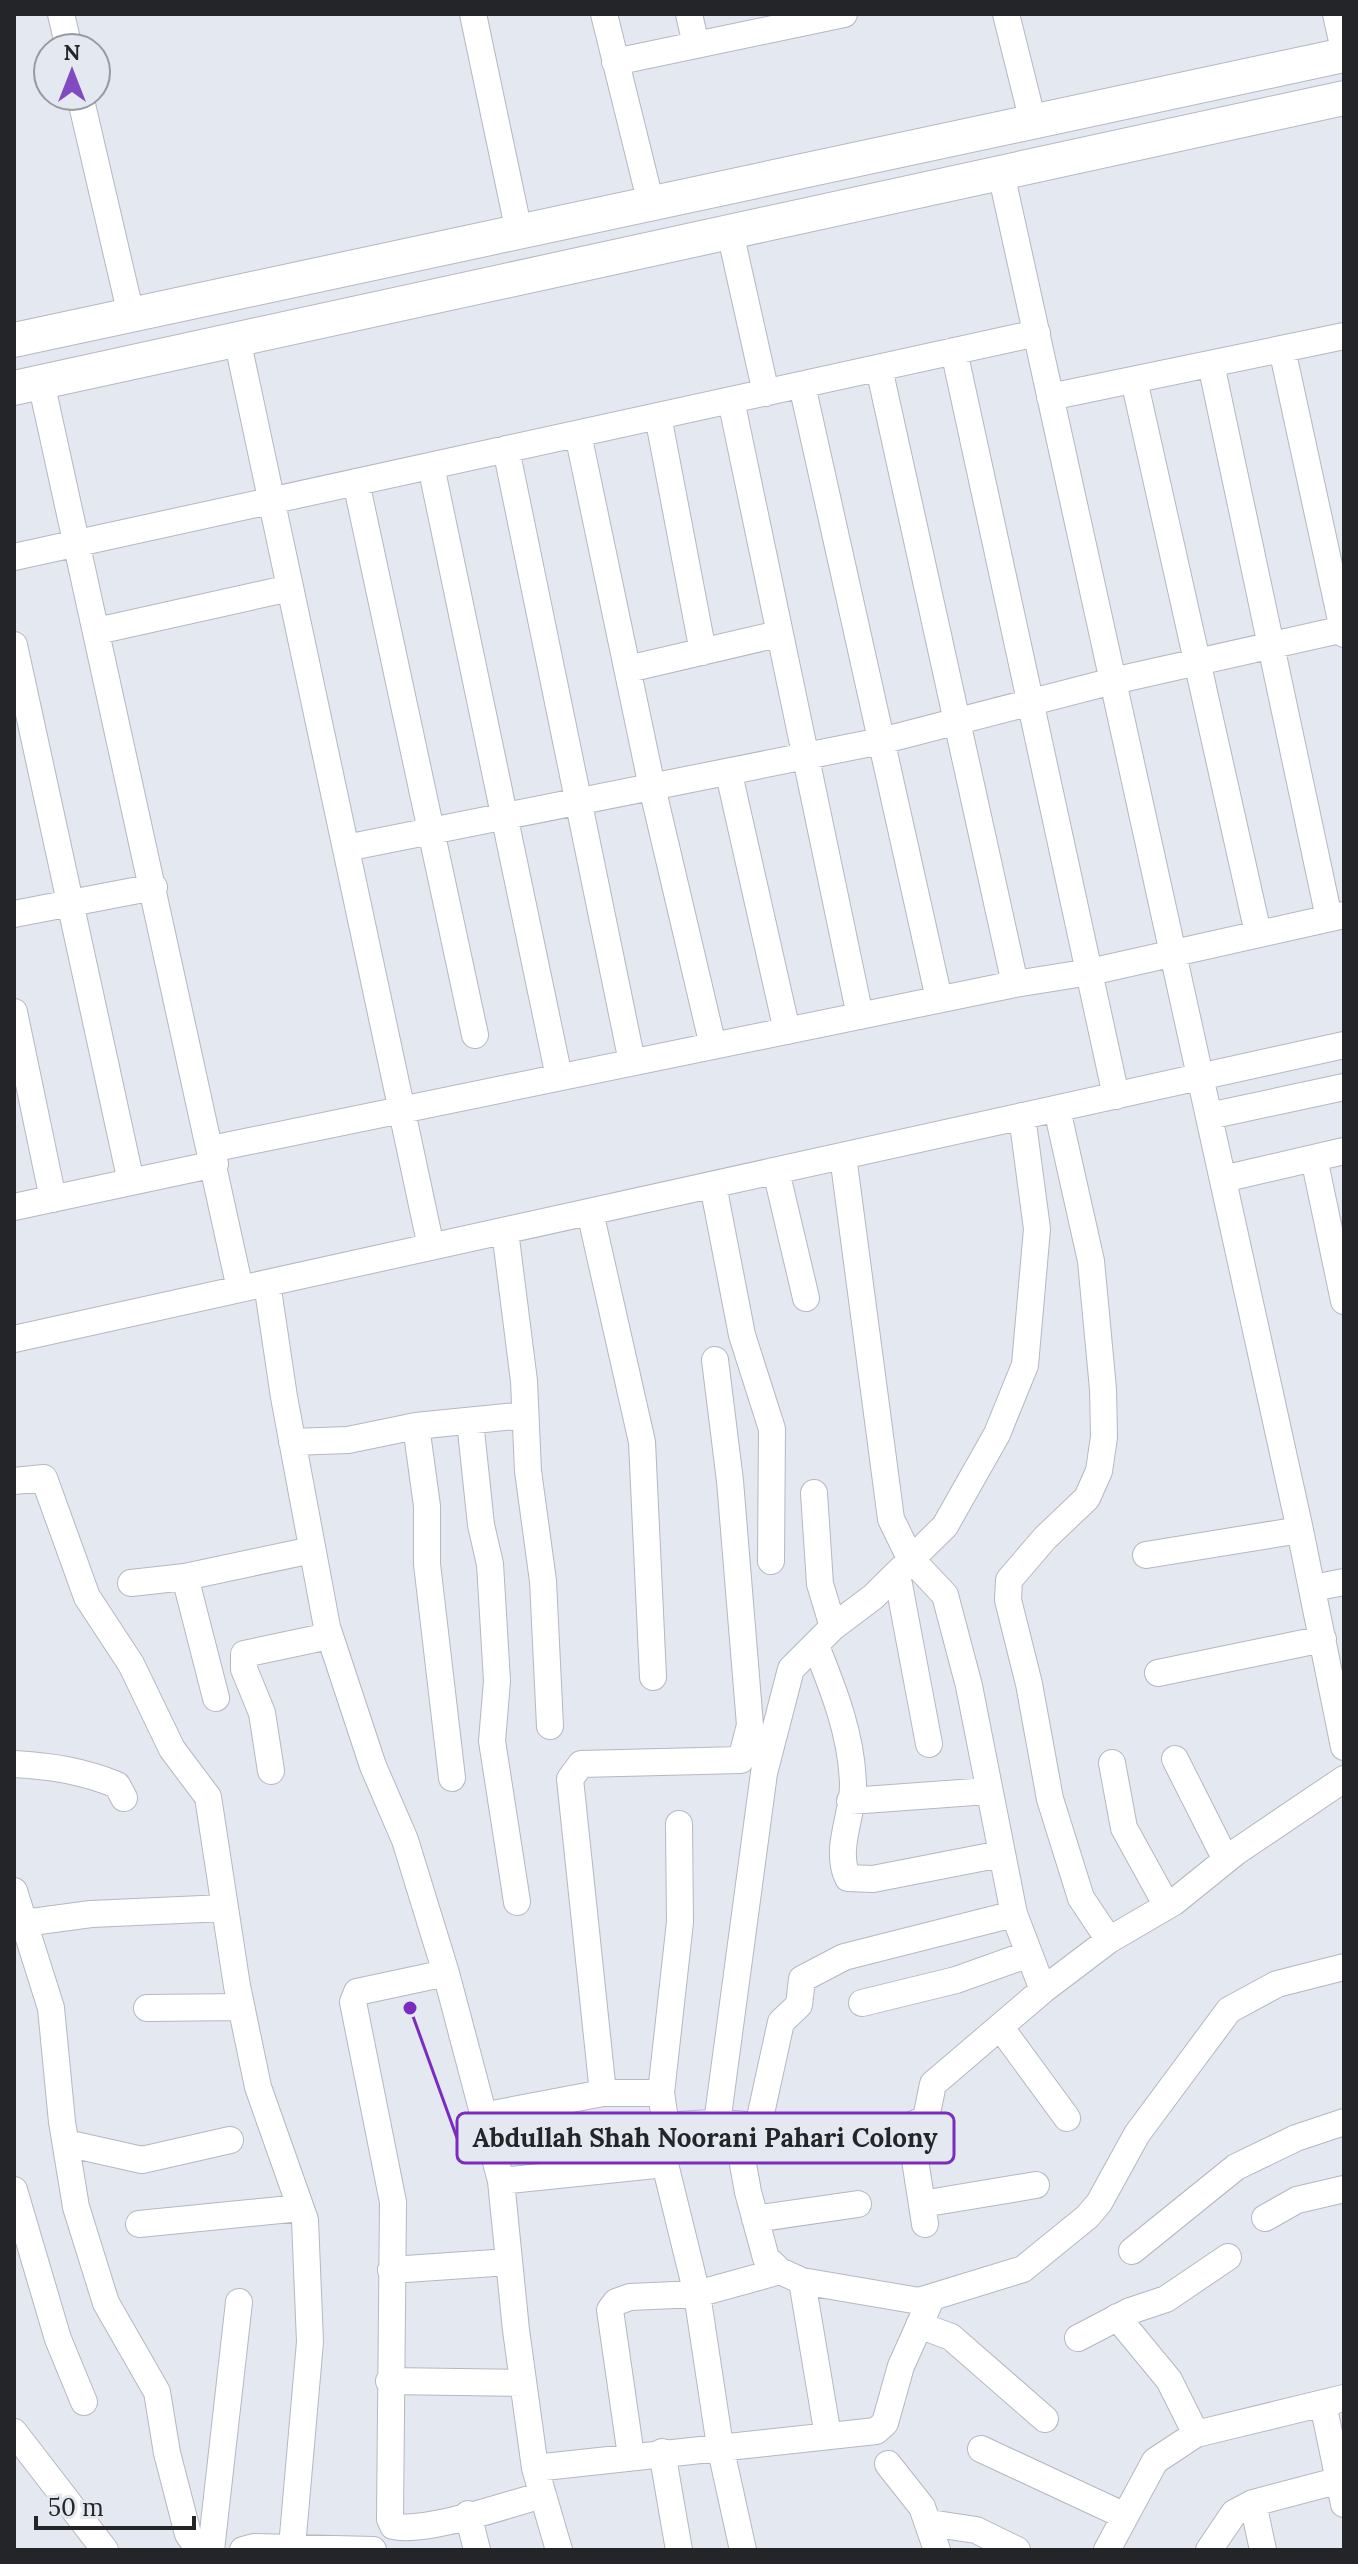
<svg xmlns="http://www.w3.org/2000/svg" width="1358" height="2564" font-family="Lora,serif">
<rect width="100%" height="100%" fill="#e4e8f0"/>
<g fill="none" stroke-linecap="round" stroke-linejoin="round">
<defs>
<path id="minor" d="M61 14 69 48
M473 14 519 232
M604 14 651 204
M689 14 696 45
M1006 14 1033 122
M1336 14 1344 50
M615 62 844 14
M80 96 131 315
M1001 173 1300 1530 1344 1747
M730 232 766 393
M237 339 431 1247
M1282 349 1344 634
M954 351 1116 1096
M1211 364 1329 918
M879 368 1015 984
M1134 380 1258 933
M41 382 240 1289
M802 385 939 999
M1050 397 1344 336
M731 400 860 1016
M658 416 703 652
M578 434 652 787 713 1046
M506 449 632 1062
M431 466 559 1077
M356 482 475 1035
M14 557 1037 333
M97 631 290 588
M14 645 131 1182
M628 669 778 634
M729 774 787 1031
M346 848 881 741 1113 681 1344 629
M14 914 154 887
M14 1012 53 1199
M1057 1109 1091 1261 1103 1389 1104 1437 1099 1471 1087 1498 1045 1538 1009 1580 1008 1600 1029 1684 1050 1799 1081 1898 1109 1940
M1209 1116 1344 1087
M211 1149 1015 984 1090 972 1344 915
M843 1156 891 1519 910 1558 945 1595 969 1686 1014 1914 1043 1990
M1314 1158 1344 1301
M776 1171 806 1298
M1223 1179 1344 1151
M713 1185 742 1335 772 1429 771 1561
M14 1207 215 1164
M590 1212 642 1442 653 1677
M505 1231 524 1381 528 1471 543 1581 550 1726
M267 1283 284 1397 327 1627 373 1766 405 1840 446 1973 501 2181 516 2330 535 2468 559 2550
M14 1339 1344 1045
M470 1421 481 1525 490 1564 497 1681 492 1741 517 1902
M416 1426 427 1506V1564L452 1778
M292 1442 348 1440 416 1426 525 1415
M14 1481 44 1478 87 1597 131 1664 172 1749 208 1797 237 1986 258 2087 305 2220 310 2342 292 2547
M814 1493 820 1584 833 1627
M1146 1555 1300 1530
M897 1574 929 1744
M185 1577 216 1698
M131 1583 185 1577 312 1550
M1313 1588 1344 1582
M816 1646C834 1691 852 1736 853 1785 853 1815 834 1850 848 1878L873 1879 1001 1854
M1158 1673 1323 1639
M1175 1759 1226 1860
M1112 1763 1124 1828 1167 1906
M14 1764C51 1766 83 1771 117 1785L124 1798
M271 1771 262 1713 244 1669V1654L329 1636
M850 1801 988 1791
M679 1824 680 1922 661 2093 666 2126 665 2164 697 2294 720 2446 743 2550
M14 1891 51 2008 62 2122 76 2207 106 2303 157 2392 167 2453 188 2534 199 2550
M24 1923 91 1914 225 1908
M446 1973 357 1992 353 2002 393 2202 390 2519 393 2526C425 2534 508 2504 543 2495
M862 2003 956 1980 1029 1954
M147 2008 241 2007
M1001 2028 1067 2118
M603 2093 570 1779 581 1764 741 1760 750 1725 730 1481 715 1360
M482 2116 603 2093H661
M717 2123 764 1773 791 1669 833 1627 873 1597 945 1526 997 1434 1025 1365 1037 1229 1022 1116
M736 2125 748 2192 766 2258 780 2271 802 2281 919 2301 1023 2269 1087 2217 1099 2203 1137 2134 1229 2010 1277 1984 1344 1967
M666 2126C683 2125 700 2123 716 2123 774 2124 876 2149 926 2118L933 2084 1043 1990 1109 1940 1174 1902 1236 1852 1344 1779
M758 2127 781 2022 799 2005 802 1979 844 1957 1014 1914
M910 2128 925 2224
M66 2143 142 2160 230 2140
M501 2181 665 2164
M14 2190 58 2339 84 2402
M922 2204 1036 2185
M1265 2218 1297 2200 1344 2189
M755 2219 858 2204
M139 2224 300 2208
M1132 2251 1236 2167 1296 2138 1344 2122
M391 2270 509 2262
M802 2281 828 2436
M1117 2317 1169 2380 1196 2434
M919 2325 951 2337 1045 2419
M1078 2338 1130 2311 1166 2299 1228 2257
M389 2381 523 2383
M1323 2404 1344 2504
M14 2432 105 2550
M981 2449 1125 2516
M662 2452 679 2550
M631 2456 610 2310 616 2302 630 2297 697 2294 780 2271
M888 2464 922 2507 937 2550
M535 2468 876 2431 885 2423 901 2366 932 2297
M1253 2503 1263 2550
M468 2514 477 2550
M930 2523 976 2530 1017 2550
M211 2550 239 2302
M243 2550 254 2547 373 2550
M1107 2550 1155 2461 1196 2434 1344 2398
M1209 2550 1234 2513 1253 2503 1344 2479"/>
<path id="major" d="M14 340 1344 55
M14 388 1344 98"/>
</defs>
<use href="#minor" stroke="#b4b8c0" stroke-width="28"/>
<use href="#major" stroke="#b4b8c0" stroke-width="36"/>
<use href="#minor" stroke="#fff" stroke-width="26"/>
<use href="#major" stroke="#fff" stroke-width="34"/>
</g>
<path fill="none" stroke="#7b2cbf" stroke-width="3" d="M410 2008L457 2138"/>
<circle fill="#7b2cbf" stroke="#e4e8f0" stroke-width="3" cx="410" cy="2008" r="8"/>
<rect fill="#e4e8f0" stroke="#7b2cbf" stroke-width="3" x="457" y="2113" width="497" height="50" rx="8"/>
<g font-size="26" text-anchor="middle" font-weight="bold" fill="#232528">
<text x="705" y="2147">Abdullah Shah Noorani Pahari Colony</text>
</g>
<rect width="1358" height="2564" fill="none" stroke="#232528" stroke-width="32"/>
<g transform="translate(72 72)"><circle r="38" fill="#e4e8f0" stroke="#979aa0" stroke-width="2"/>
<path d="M0-6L14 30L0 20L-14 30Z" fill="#824ac1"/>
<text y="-12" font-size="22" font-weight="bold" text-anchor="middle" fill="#232528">N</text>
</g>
<path d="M36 2516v12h158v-12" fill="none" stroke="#232528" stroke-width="4"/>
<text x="48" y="2516" font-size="24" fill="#232528" stroke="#e4e8f0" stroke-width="6" paint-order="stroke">50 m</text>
</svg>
